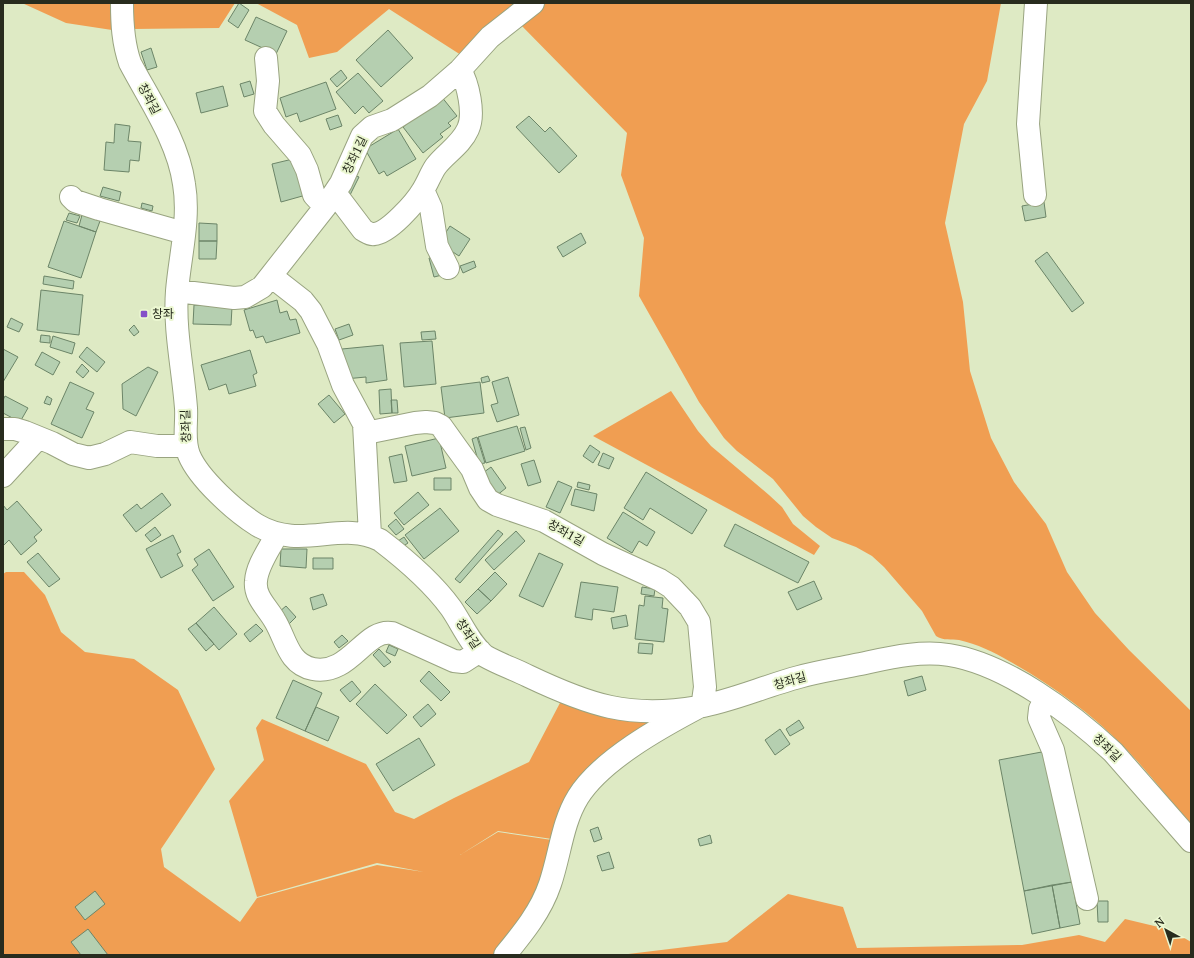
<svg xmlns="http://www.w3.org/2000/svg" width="1194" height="958" font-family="'Noto Serif','Noto Sans KR',serif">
<rect width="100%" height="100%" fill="#deeac4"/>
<path fill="#f09e52" d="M22 3H112V30L66 23Z
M132 3H235L219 28 133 29Z
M256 3H523L461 55 389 9 337 52 309 58 297 25Z
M542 3H1001L987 81 964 124 945 223 963 302 970 371 991 438 1014 482 1046 524 1067 572 1095 613 1129 650 1191 711V824C1168 799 1148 771 1123 746 1091 713 1050 684 1009 661 994 652 977 644 959 640 952 639 943 641 936 636L922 611 884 567 872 556 856 547 832 538 816 527 803 516 773 479 737 451 724 438 699 402 639 296 644 238 621 175 627 133 519 23Z
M671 391 698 431 711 446 769 495 782 507 793 524 820 546 814 555 593 436Z
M6 572H24L45 595 61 632 85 652 134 659 178 690 215 769 161 849 164 867 240 922 257 898 377 865 424 872 377 863 257 897 229 801 264 760 256 728 262 719 366 764 395 812 414 819 454 798 529 762 561 701 597 715 654 721 552 839 498 831 460 855 498 832 552 840 534 903 495 955H3V574Z
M788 894 843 907 857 948 1022 945 1079 935 1105 942 1125 919 1171 930 1191 942V955H620L727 942Z"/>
<path fill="#b5cfb0" stroke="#6c8568" d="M239 3 249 10 238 28 228 21Z
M256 17 287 31 276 54 245 40Z
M388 30 413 58 381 87 356 60Z
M151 48 157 67 147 70 141 52Z
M341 70 347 78 337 87 330 79Z
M358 73 383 101 369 113 363 106 355 114 336 92Z
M250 81 254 94 244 97 240 84Z
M326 82 336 109 300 122 297 113 286 117 280 98Z
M223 86 228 106 201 113 196 93Z
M441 96 457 116 448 123 451 126 440 134 443 137 423 153 403 127Z
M338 115 342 126 330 130 326 119Z
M529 116 545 132 550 127 577 156 559 173 516 127Z
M115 124 130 126 128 141 141 142 139 161 130 160 129 172 104 170 106 142 114 143Z
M398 129 416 159 387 176 384 171 379 174 365 149Z
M297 158 306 195 281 202 272 164Z
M352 174 359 177 348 199 342 196Z
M103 187 121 192 119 201 100 196Z
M1044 202 1046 217 1025 221 1022 206Z
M142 203 153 206 152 211 141 208Z
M69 213 80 216 77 223 66 220Z
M82 215 100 221 96 232 79 226Z
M64 221 96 232 81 278 48 267Z
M199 223 217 224V241H199Z
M450 226 470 239 459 256 439 243Z
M581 233 586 243 563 257 557 247Z
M199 241H217L216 259H199Z
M1047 252 1084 303 1072 312 1035 261Z
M437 256 442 275 434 277 429 258Z
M474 261 476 267 463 273 460 266Z
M44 276 74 281 73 289 43 284Z
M41 290 83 295 79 335 37 330Z
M277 300 280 313 287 311 290 320 296 319 300 333 266 343 263 336 256 338 253 330 250 331 244 310Z
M194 305 232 307 231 325 193 324Z
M11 318 23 324 19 332 7 327Z
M349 324 353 335 339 340 335 329Z
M134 325 139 332 134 336 129 330Z
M435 331 436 339 422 340 421 332Z
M41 335 50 336V343L40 342Z
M53 336 75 343 72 354 50 347Z
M432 341 436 384 404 387 400 343Z
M383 345 387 380 366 383V377L345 379 342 349Z
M87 347 105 362 97 372 79 357Z
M3 349 18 357 3 382Z
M250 350 257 373 253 375 256 386 229 394 226 384 209 390 201 365Z
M42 352 60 362 53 375 35 365Z
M82 364 89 371 83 378 76 372Z
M148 367 158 372 136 416 123 409 122 384Z
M488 376 490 381 482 383 481 378Z
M508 377 519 415 497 422 491 405 498 403 492 382Z
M70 382 94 393 86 409 94 412 82 438 51 424Z
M480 382 484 413 445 418 441 387Z
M391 389 392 413 380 414 379 390Z
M329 395 345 414 334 423 318 404Z
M5 396 28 408 20 422 3 413V400Z
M47 396 52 399 50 405 44 403Z
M391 400H397L398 413H392Z
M517 426 525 451 486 463 478 437Z
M525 427 531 448 526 450 520 428Z
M477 437 485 463 479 464 472 439Z
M439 438 446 468 412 476 405 446Z
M590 445 600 452 593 463 583 456Z
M603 453 614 458 609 469 598 465Z
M402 454 407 481 394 483 389 457Z
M534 460 541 482 528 486 521 464Z
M491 467 506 488 496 496 480 475Z
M646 472 707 510 692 534 650 508 643 520 624 508Z
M434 478H451V490H434Z
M558 481 572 487 560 513 546 507Z
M578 482 590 485 589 490 577 487Z
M575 489 597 494 594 511 571 505Z
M418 492 429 505 404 525 394 513Z
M162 493 171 505 136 532 123 515 137 504 141 509Z
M17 501 42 530 34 537 37 541 21 555 9 540 3 546V505L7 510Z
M440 508 459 531 424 559 405 535Z
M623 512 655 532 647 546 639 541 632 553 607 538Z
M396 519 404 529 396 535 388 526Z
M735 524 809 562 798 583 724 546Z
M155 527 161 535 151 542 145 535Z
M498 530 503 534 460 583 455 579Z
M516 531 525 541 494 570 485 560Z
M173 535 181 552 177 554 183 566 161 578 146 549Z
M404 537 408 543 402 547 398 541Z
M209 549 234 587 213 601 192 570 198 565 194 559Z
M281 549H307L306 568 280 566Z
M38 553 60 579 49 587 27 562Z
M539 553 563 564 543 607 519 596Z
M313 558H333V569H313Z
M495 572 507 584 491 601 478 589Z
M814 581 822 599 797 610 788 592Z
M581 582 618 587 614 612 593 609 592 620 575 617Z
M642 587 655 589 654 596 641 594Z
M478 589 491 601 477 614 465 602Z
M323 594 327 605 313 610 310 598Z
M645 596 663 598 662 608 668 609 664 642 635 639 639 605 644 606Z
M286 606 296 617 289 624 279 612Z
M214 607 237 634 219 650 196 623Z
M626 615 628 626 613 629 611 618Z
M196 623 214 644 206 651 188 629Z
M256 624 263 631 250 642 244 634Z
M342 635 348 641 339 648 334 642Z
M639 643 653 644 652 654 638 653Z
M389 645 398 649 395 656 386 652Z
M379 649 391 662 384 667 373 655Z
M429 671 450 692 441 701 420 681Z
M922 676 926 690 908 696 904 681Z
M293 680 322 693 305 731 276 718Z
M352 681 361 692 350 702 340 690Z
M375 684 407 715 387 734 356 704Z
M428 704 436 714 421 727 413 717Z
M316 707 339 717 328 741 305 731Z
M799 720 804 728 790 736 786 729Z
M780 729 790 744 775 755 765 740Z
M419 738 435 765 393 791 376 764Z
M1047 751 1072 882 1024 891 999 760Z
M598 827 602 839 594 842 590 830Z
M710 835 712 843 700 846 698 839Z
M609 852 614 868 602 871 597 856Z
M1072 882 1080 924 1060 928 1052 885Z
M1052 885 1060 928 1032 934 1024 891Z
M95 891 105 904 85 920 75 907Z
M1097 901H1108V922H1098Z
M88 929 108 955H81L71 942Z"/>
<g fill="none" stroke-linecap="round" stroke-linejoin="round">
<defs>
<path id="minor" d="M122 3C122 24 123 43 130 63 150 101 178 141 184 184 190 219 180 255 177 291 174 330 183 368 186 408 187 423 183 440 189 455 199 479 235 511 257 525 301 551 340 520 380 540 405 559 432 582 451 608 462 624 470 644 485 656 499 664 514 669 528 676 589 705 629 719 698 707 732 701 765 686 799 677 817 672 836 669 855 665 885 659 918 650 949 655 1006 664 1071 713 1113 752L1191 841
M266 58 268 81 265 111 274 125 300 155 307 170 314 195 325 207
M423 190 431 208 437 246 448 268
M335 193 363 230C367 232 370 235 374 234 389 233 416 202 423 190 428 182 431 173 436 166 446 153 461 145 468 129 475 114 468 83 460 70
M1035 195 1028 124 1036 3
M71 197 75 201 99 209 184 233
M271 276 303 301 311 311 328 344 343 385 364 424 370 535
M177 291 234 298 245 297 262 287 325 207 341 183 362 136 372 127 392 120 430 96 460 70 490 37 533 3
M3 429H15L25 432 52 443 73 454 89 458 105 454 130 442 157 446H186
M366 433 415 423 426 422 435 423 441 426 456 447 472 469 480 488 488 500 497 505 544 521 603 554 660 580 671 587 690 607 699 622 705 687 703 701 699 707C661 727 601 760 578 797 562 823 560 855 550 884 541 911 523 933 505 955
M3 476 38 438
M277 534C270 548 257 565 256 581 254 597 268 608 275 621 286 639 288 664 313 669 350 676 365 628 392 633L454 661 463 662 480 651
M1045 699 1040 709 1039 718 1053 750 1087 899"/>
</defs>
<use href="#minor" stroke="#99a480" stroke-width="24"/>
<use href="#minor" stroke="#fff" stroke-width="22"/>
</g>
<rect fill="#8550c8" stroke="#ebf7d1" stroke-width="1.5" x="140" y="310" width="8" height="8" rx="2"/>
<g text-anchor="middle" stroke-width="4" stroke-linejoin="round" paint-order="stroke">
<g font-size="12" fill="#282c1e" stroke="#ebf7d1">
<text transform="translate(149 99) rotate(62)" y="4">창좌길</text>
<text transform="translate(355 155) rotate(-64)" y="4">창좌1길</text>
<text transform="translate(186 426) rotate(-92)" y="4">창좌길</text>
<text transform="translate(566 533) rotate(29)" y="4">창좌1길</text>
<text transform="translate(468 634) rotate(56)" y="4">창좌길</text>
<text transform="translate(790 681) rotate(-16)" y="4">창좌길</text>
<text transform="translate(1107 748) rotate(44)" y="4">창좌길</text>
</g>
<g font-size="12" fill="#282c1e" stroke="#ebf7d1" text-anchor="start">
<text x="152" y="318">창좌</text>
</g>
</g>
<rect width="1194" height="958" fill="none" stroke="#282c1e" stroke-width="8"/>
<g transform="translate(1166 930) rotate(320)" stroke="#ebf7d1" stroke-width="3" paint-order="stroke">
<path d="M0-3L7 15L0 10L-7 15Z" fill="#282c1e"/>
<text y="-6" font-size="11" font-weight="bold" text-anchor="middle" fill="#282c1e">N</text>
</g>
</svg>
